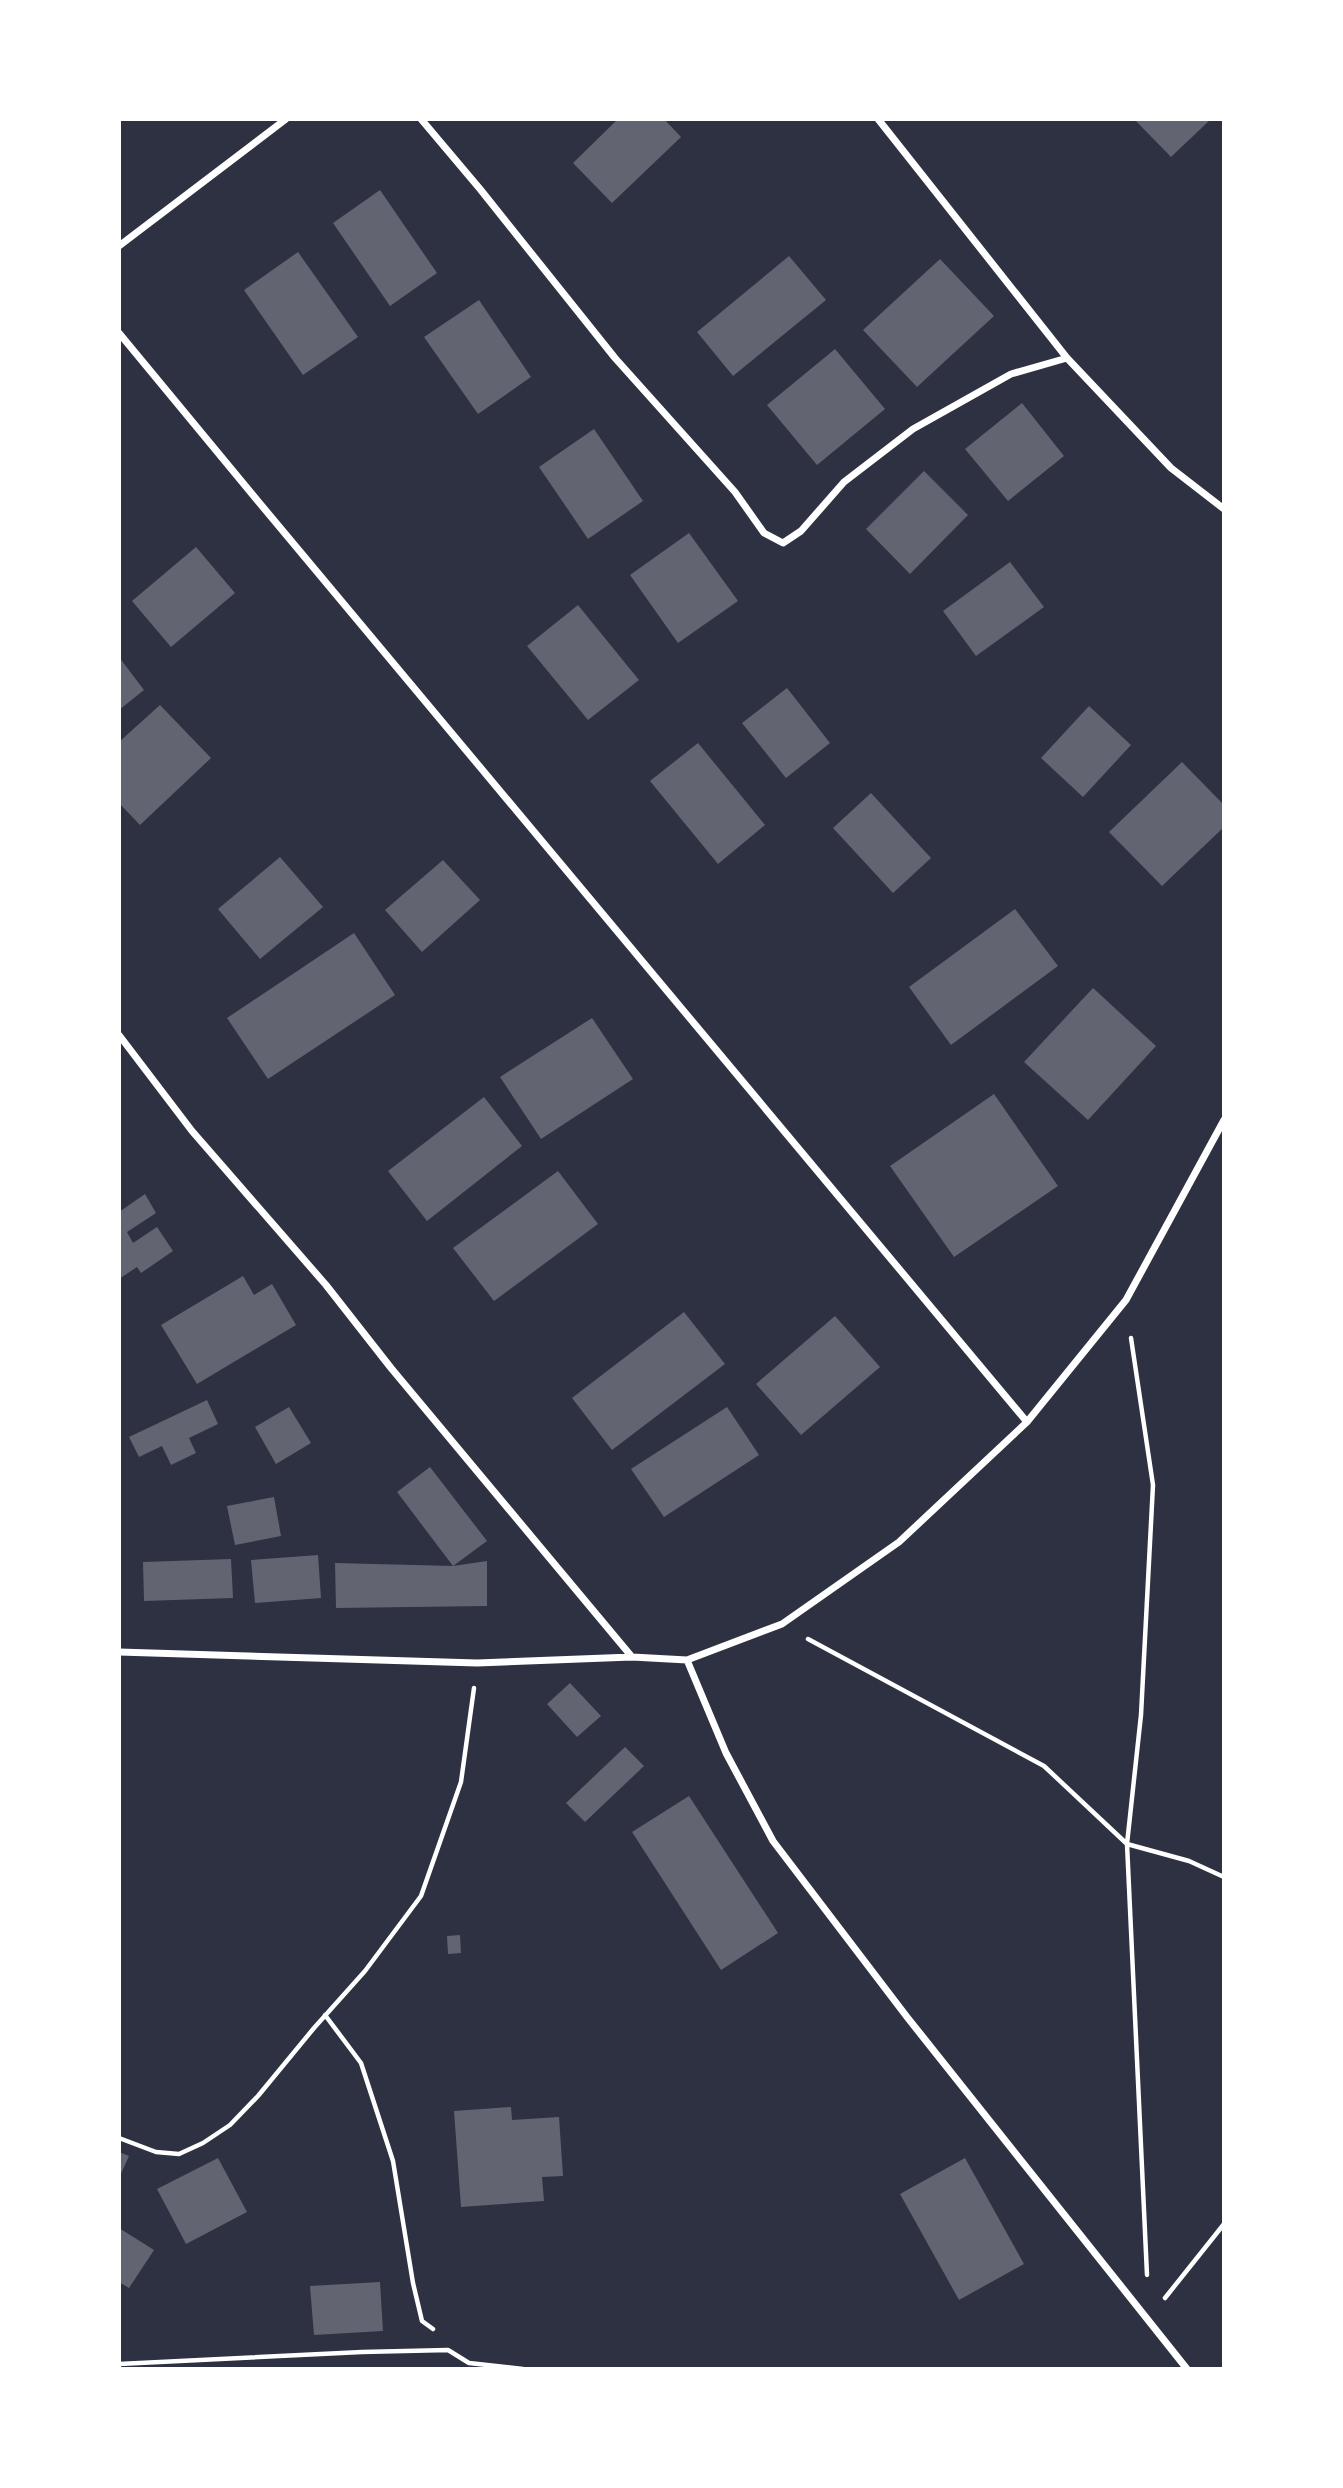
<svg xmlns="http://www.w3.org/2000/svg" width="1343" height="2488" font-family="'Space Grotesk',sans-serif">
<rect width="100%" height="100%" fill="#2d3142"/>
<path fill="#626471" d="M618 119H664L681 137 612 203 573 163Z
M1134 119H1211L1171 157Z
M380 190 437 273 390 306 333 223Z
M298 252 358 337 303 375 244 290Z
M789 256 826 300 733 376 697 332Z
M940 259 994 316 917 387 863 330Z
M479 300 531 377 478 414 424 337Z
M835 349 885 409 817 465 767 405Z
M1022 403 1064 456 1008 501 965 449Z
M594 429 643 501 588 539 539 467Z
M924 471 968 515 910 574 866 529Z
M689 533 738 601 678 643 630 575Z
M196 547 235 593 171 647 132 601Z
M1010 562 1044 607 976 656 943 611Z
M578 605 639 680 588 720 527 646Z
M119 657 144 690 119 710Z
M787 688 830 743 786 778 742 723Z
M160 705 211 758 140 825 119 803V742Z
M1089 706 1131 745 1083 797 1041 758Z
M698 743 765 825 718 864 650 781Z
M1182 762 1224 805V827L1162 886 1109 832Z
M871 793 931 858 893 893 833 828Z
M280 857 323 907 260 959 218 909Z
M443 860 480 900 422 952 385 910Z
M1015 909 1058 966 951 1045 909 987Z
M354 933 395 995 268 1079 227 1018Z
M1093 988 1156 1046 1088 1120 1024 1062Z
M592 1018 633 1079 541 1139 500 1077Z
M994 1094 1058 1186 954 1257 890 1166Z
M484 1097 522 1146 427 1221 388 1171Z
M558 1171 598 1224 494 1301 453 1248Z
M145 1194 156 1213 127 1232 133 1243 157 1227 173 1251 141 1273 137 1267 119 1279V1212Z
M243 1276 254 1295 272 1284 296 1325 197 1384 161 1325Z
M684 1312 725 1364 612 1450 572 1398Z
M835 1316 880 1367 801 1435 756 1384Z
M207 1400 218 1424 189 1438 196 1453 171 1465 162 1446 139 1457 129 1437Z
M289 1407 311 1443 276 1464 255 1427Z
M727 1407 759 1455 664 1517 631 1469Z
M430 1467 487 1541 453 1566 487 1561V1606L336 1608 335 1563 453 1566 397 1492Z
M274 1497 281 1536 235 1545 227 1506Z
M318 1555 321 1598 255 1603 251 1560Z
M231 1559 233 1598 144 1601 143 1562Z
M570 1683 601 1716 577 1737 547 1704Z
M625 1747 644 1766 585 1822 566 1803Z
M689 1796 778 1933 721 1970 632 1832Z
M460 1935 461 1953 448 1954 447 1936Z
M511 2107 512 2120 559 2117 563 2176 542 2177 544 2201 461 2207 454 2111Z
M119 2152 129 2156 119 2178Z
M218 2158 247 2212 186 2244 157 2189Z
M965 2158 1024 2264 959 2300 900 2194Z
M119 2228 154 2250 129 2288 119 2282Z
M380 2282 383 2331 314 2335 310 2286Z"/>
<g fill="none" stroke-linecap="round" stroke-linejoin="round">
<path stroke="#fff" stroke-width="4.5" d="M1131 1338 1153 1485 1141 1715 1127 1844 1189 1861 1224 1877
M808 1639 1044 1766 1127 1844 1147 2275
M325 2015 361 2063 393 2161 413 2283 422 2321 433 2329
M119 2138 156 2152 179 2154 203 2143 230 2125 258 2096 314 2028 365 1971 421 1896 461 1782 474 1688
M1165 2298 1224 2224
M119 2364 362 2352 448 2350 469 2363 523 2369"/>
<path stroke="#fff" stroke-width="7" d="M421 119 480 189 615 358 735 492 764 533 783 543 801 531 844 482 913 429 1011 374 1067 358
M878 119 1067 358 1171 468 1224 509
M119 246 286 119
M119 333C419 698 726 1057 1027 1422
M119 1035 192 1131 326 1285 391 1368 632 1657
M119 1652 477 1663 632 1657 687 1660 782 1624 899 1542 1027 1422 1126 1300 1224 1120
M687 1660 726 1753 773 1841 907 2017 1187 2369"/>
</g>
<rect width="1343" height="2488" fill="none" stroke="#ffffff" stroke-width="242"/>
</svg>
